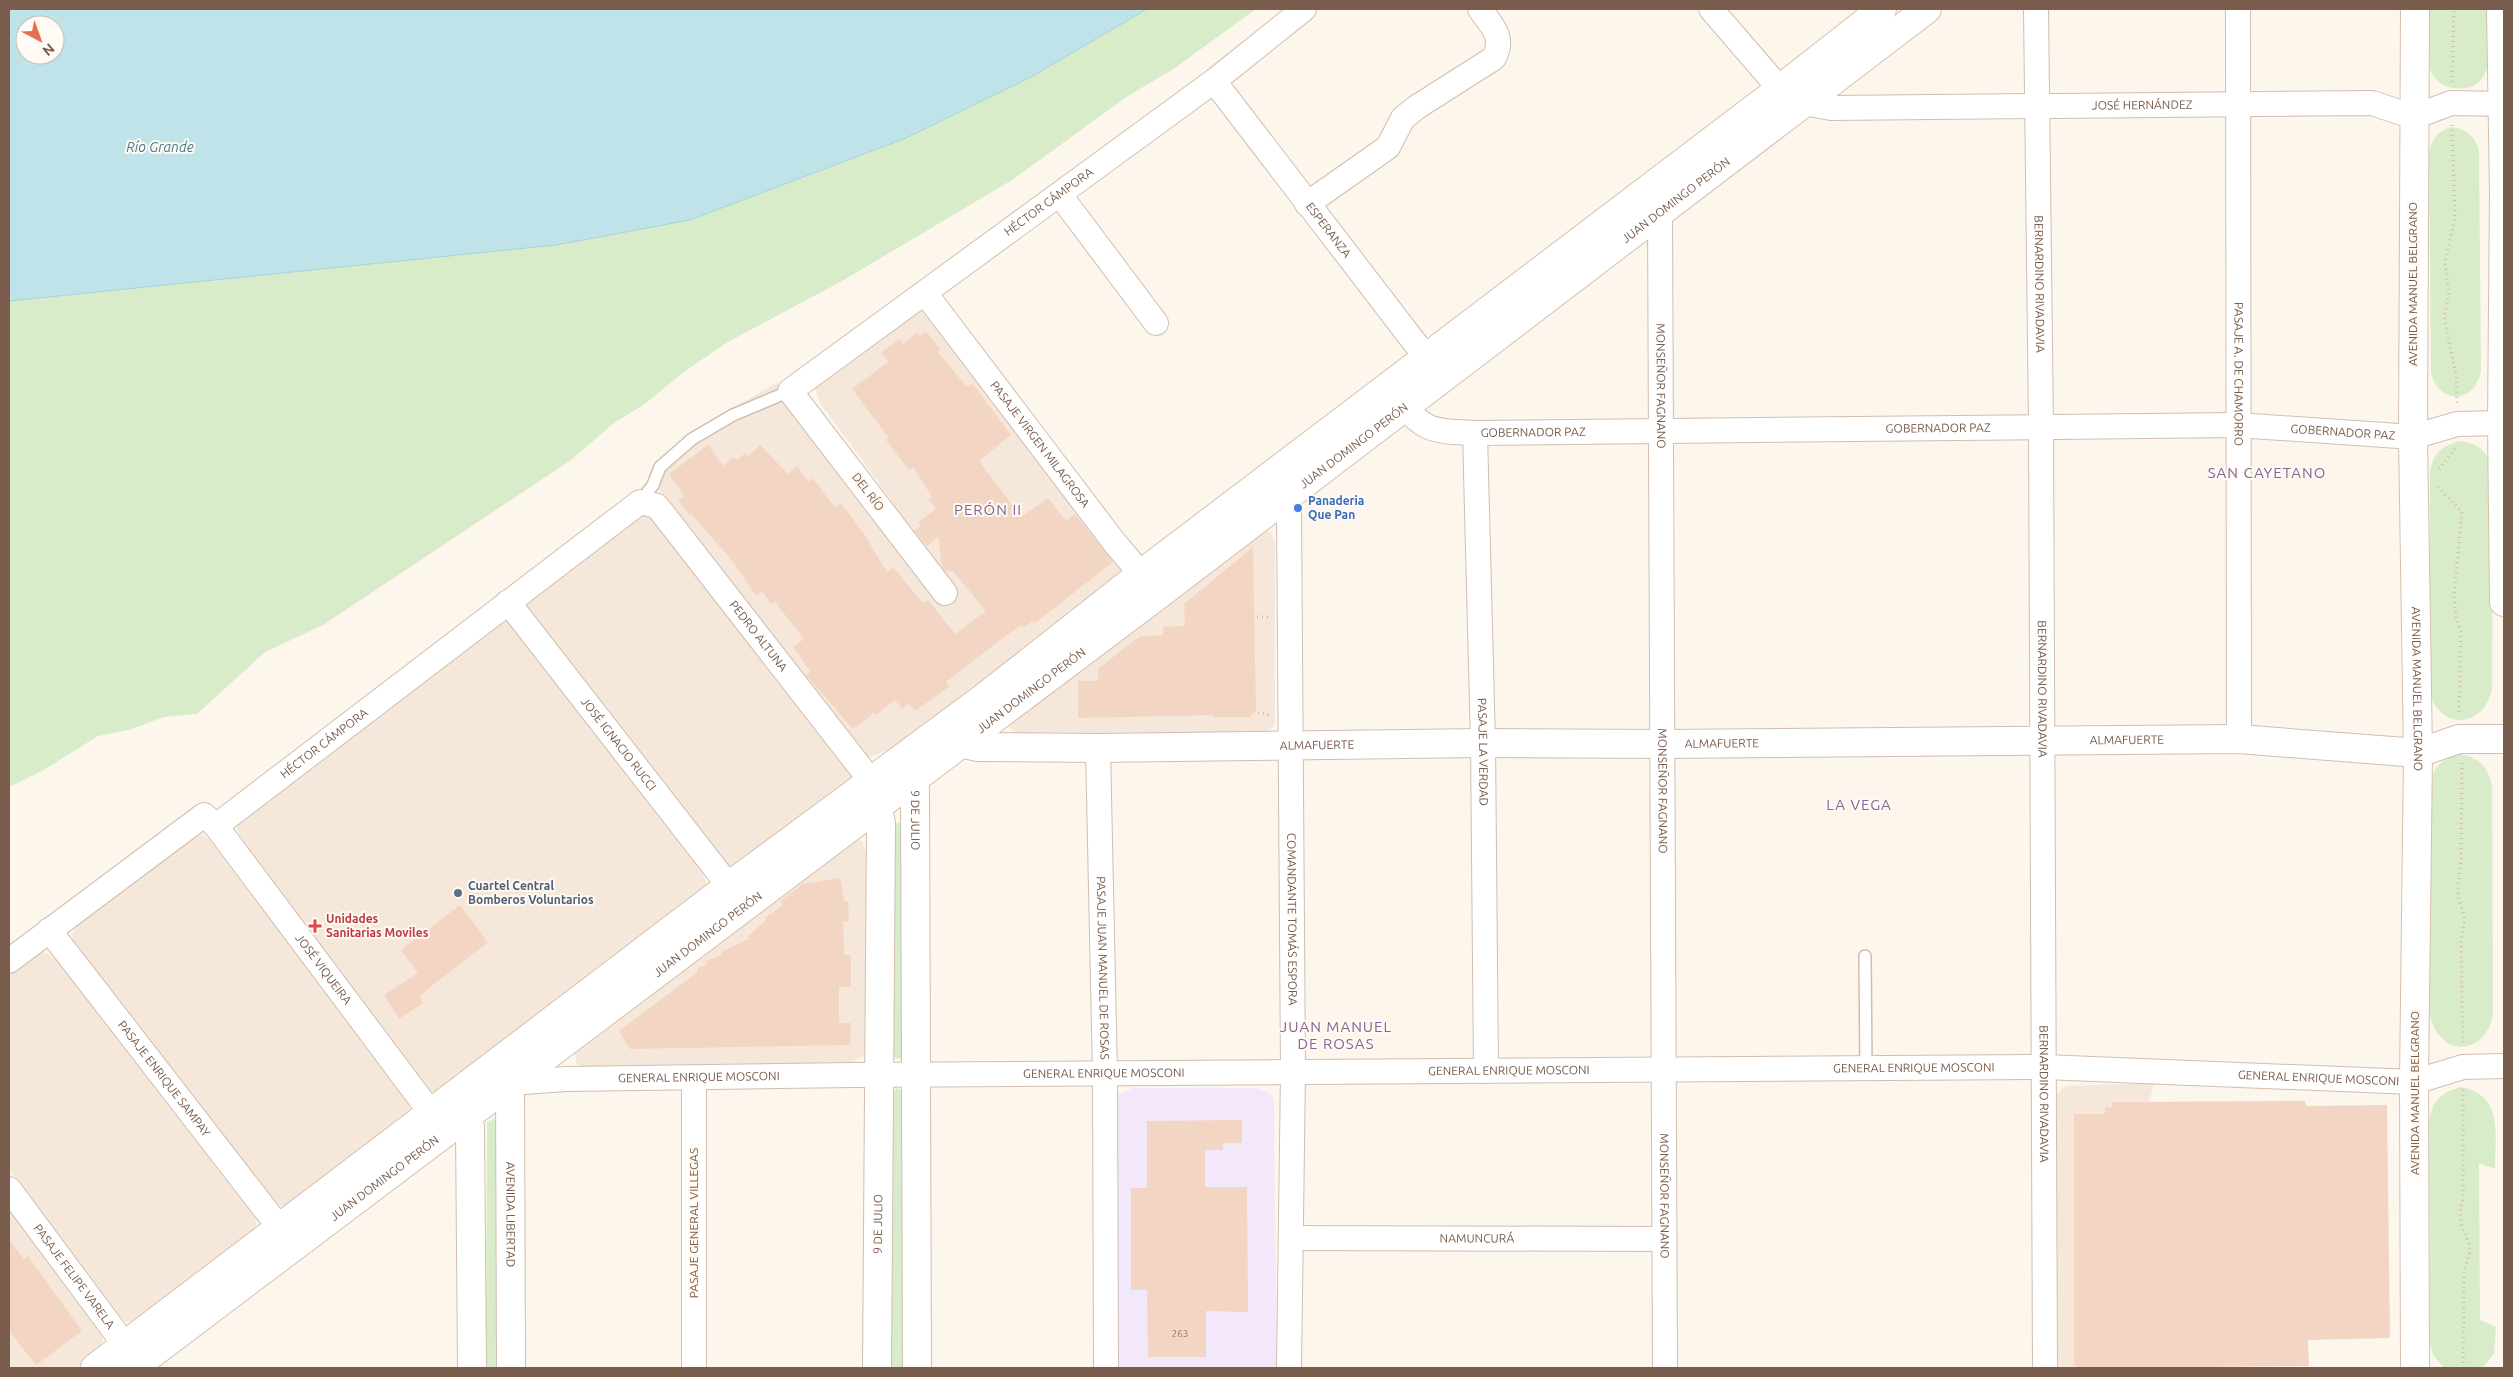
<svg xmlns="http://www.w3.org/2000/svg" width="2513" height="1377" font-family="Ubuntu,sans-serif">
<rect width="100%" height="100%" fill="#fdf6ec"/>
<path fill="#f5e8da" d="M923 309 1128 572 898 746 870 757 864 755 651 481 650 476 652 469 668 451 691 434 777 382 876 512 891 500 820 403 815 388 818 382Z
M650 511 852 774 850 779 737 867 725 865 528 608 527 601 633 514Z
M1263 528 1272 534 1275 545V722L1273 727 1265 733 1023 735 1014 732 1009 727V721Z
M501 618 511 624 702 873 707 884 705 890 439 1092H433L423 1087 240 836 236 825Z
M200 834 211 840 410 1103V1114L284 1207 274 1202 73 940 72 934 78 923 194 835Z
M856 837 863 843 867 858V1049L862 1057 848 1064 583 1068 577 1064 574 1049Z
M44 952 55 958 256 1218V1229L135 1322 124 1321 119 1317 9 1169V974L32 956Z
M2154 1083 2083 1368H2057L2055 1095 2066 1086Z
M9 1210 103 1337 101 1348 77 1368H9Z"/>
<path fill="#f3e8fa" d="M1133 1088H1255L1270 1093 1274 1100 1277 1368H1113L1114 1101 1118 1094Z"/>
<path fill="#d8ecc9" d="M1147 9H1256L1172 70 1128 96 1012 180 842 281 726 343 681 374 645 404 614 423 571 460 323 625 265 652 197 714 164 717 129 730 98 736 42 771 9 787V301L556 245 690 220 906 138 1031 77Z
M2427 9H2490C2490 36 2499 96 2453 88 2444 87 2434 80 2430 70 2423 53 2428 27 2427 9Z
M2453 127C2468 130 2476 137 2479 152L2481 371C2475 404 2438 405 2431 372L2429 153C2432 138 2439 130 2453 127Z
M2461 441C2480 444 2489 453 2493 472L2492 688C2485 730 2437 731 2429 689L2430 473C2433 453 2442 445 2461 441Z
M2460 754C2480 758 2488 767 2492 786L2493 1015C2485 1056 2440 1058 2430 1016L2429 787C2433 767 2441 759 2460 754Z
M899 822 907 827 905 1055 898 1059 892 1055 891 827Z
M2461 1087C2504 1095 2495 1135 2495 1169L2479 1163 2480 1320 2496 1327 2494 1354 2482 1368H2444L2433 1355 2430 1343 2429 1121C2432 1101 2441 1092 2461 1087Z
M897 1088 907 1093 905 1368H892V1094Z
M493 1119 498 1123V1368H486L487 1122Z"/>
<path fill="#bfe3e8" stroke="#a5d3da" fill-rule="evenodd" d="M9 9H1147L1031 77 906 138 690 220 556 245 9 301ZM25 25H55V55H25Z"/>
<path fill="#f3d5c3" d="M926 331 941 350 938 352 966 386 973 384 1011 435 979 461 1021 517 1048 498 1066 521 1075 514 1113 562 1034 624 1032 621 1024 628 1021 625 983 653 946 682 949 687 915 711 909 703 902 709 895 700 876 715 874 713 853 729 806 675 811 672 793 647 804 639 775 602 771 604 762 591 756 596 731 559 691 514 690 516 678 500 684 496 669 474 708 445 723 466 734 457 737 460 745 453 748 456 760 445 788 474 797 466 809 482 813 478 835 508 841 503 864 534 887 572 893 567 923 603 928 600 955 634 986 611 953 571 946 572 942 566 938 537 927 546 914 531 921 526 918 522 936 509 929 499 932 497 913 467 909 470 886 440 889 438 852 389 888 362 881 353 899 339 903 344 917 332 920 336Z
M1253 547 1256 711 1249 717H1213L1214 715 1078 718V681H1098V669L1140 636 1163 635V627L1185 626 1184 604Z
M840 878 844 901H848L849 921H843L844 955H851V987H839V1023H851L850 1045 630 1049 619 1031 698 972 697 968 707 965 705 961 722 955 721 952 749 939 748 936 766 920 765 918 783 905 780 901 803 884Z
M460 905 488 942 419 996 423 1003 399 1019 384 995 418 973 401 950Z
M2305 1101 2306 1106 2387 1105 2390 1338 2308 1340 2309 1366 2081 1368 2074 1365V1114H2105V1107L2112 1108V1102Z
M1242 1120V1143H1223V1150H1205V1187H1247L1248 1312 1206 1311V1357H1148L1147 1290H1131V1188H1147V1121Z
M9 1240 24 1259 28 1256 82 1331 36 1365 9 1331Z"/>
<g fill="none" stroke-linecap="round" stroke-linejoin="round">
<defs>
<path id="service" d="M640 502 653 485 660 467 692 439 733 415 790 391
M1865 956 1866 1069"/>
<g id="minor">
<path id="s1" d="M1711 9 1780 89 1804 103 1831 108 2372 103 2414 117 2451 103 2504 104"/>
<path id="s2" d="M2036 9 2041 427 2045 1368"/>
<path id="s3" d="M2238 9 2239 739"/>
<path id="s4" d="M1214 81 1438 373"/>
<path d="M1060 195 1156 323"/>
<path d="M1307 204 1388 147 1403 118 1417 107 1494 58C1505 36 1492 27 1480 9"/>
<path id="s5" d="M1660 212 1665 1368"/>
<path id="s6" d="M925 293 1114 542 1152 587"/>
<path id="s7" d="M1393 394C1425 431 1427 431 1475 433L2237 425 2413 437 2457 424 2504 423"/>
<path id="s8" d="M1475 433 1483 743 1486 1071"/>
<path id="s9" d="M1276 484 1286 497 1289 508 1293 1071 1289 1368"/>
<path id="s10" d="M945 593 790 391 1214 81 1304 9"/>
<path id="s11" d="M508 602 729 886"/>
<path id="s12" d="M1098 748 1105 1075 1106 1368"/>
<path id="s13" d="M216 826 640 502 657 506 871 781"/>
<path id="s14" d="M49 930 279 1227"/>
<path id="s15" d="M9 961 204 815 216 826 431 1113"/>
<path d="M694 1078V1368"/>
<path id="s16" d="M510 1083 566 1079 853 1075 2044 1067 2414 1082 2463 1067 2504 1066"/>
<path id="s17" d="M9 1189 125 1345 132 1362"/>
<path id="s18" d="M1291 1238 1664 1239"/>
</g>
<g id="tertiary">
<path id="s19" d="M949 728 960 743 978 747 1098 748 1483 743 1663 744 2239 739 2418 753 2459 739H2504"/>
<path id="s20" d="M498 1069 510 1083 511 1368"/>
<path d="M443 1114 466 1117 470 1127 472 1368"/>
<path id="s21" d="M877 1368 881 823 871 781H910L915 788 917 1368"/>
</g>
<g id="secondary">
<path id="s22" d="M2415 9 2413 437 2418 753 2414 1082 2415 1368"/>
<path d="M2501 9 2504 193 2502 423 2504 602"/>
<path d="M95 1368 729 886 982 699 1141 574 1780 89 1882 9"/>
<path id="s23" d="M133 1368 1158 595 1927 9"/>
</g>
</defs>
<use href="#service" stroke="#d1beb0" stroke-width="14"/>
<use href="#minor" stroke="#d1beb0" stroke-width="26"/>
<use href="#tertiary" stroke="#d1beb0" stroke-width="30"/>
<use href="#secondary" stroke="#d6c0b0" stroke-width="30"/>
<path stroke="#d9b8a5" stroke-width="3" stroke-dasharray="1 4" stroke-linecap="butt" d="M2452 82 2454 9
M2452 125 2455 219 2445 261 2449 293 2444 317 2456 375 2457 404
M2439 469 2456 447
M2438 487 2462 512 2454 596 2456 617 2461 633 2459 715
M1257 617H1269
M1258 713 1270 715
M2462 763 2461 861 2458 884V896L2465 919 2461 940 2463 1046
M2463 1368 2464 1271 2470 1252 2469 1243 2462 1227 2460 1214 2463 1196V1089"/>
<use href="#service" stroke="#fff" stroke-width="11"/>
<use href="#minor" stroke="#fff" stroke-width="24"/>
<use href="#tertiary" stroke="#fff" stroke-width="28"/>
<use href="#secondary" stroke="#fff" stroke-width="28"/>
</g>
<circle fill="#3f7fe0" stroke="#fffaf3" stroke-width="2" cx="1298" cy="508" r="5"/>
<circle fill="#5c6f8a" stroke="#fffaf3" stroke-width="2" cx="458" cy="893" r="5"/>
<path fill="#e0444e" stroke="#fffaf3" stroke-width="2" d="M312.5 918.5h5v5h5v5h-5v5h-5v-5h-5v-5h5z"/>
<g text-anchor="middle" stroke-width="4" stroke-linejoin="round" paint-order="stroke">
<g font-size="10" fill="#987a6a">
<text x="1180" y="1337">263</text>
</g>
<g font-size="12" fill="#7a5c4d" stroke="#fffaf3">
<text dy="4" stroke="none"><textPath href="#s1" startOffset="472">JOSÉ HERNÁNDEZ</textPath></text>
<text dy="4" stroke="none"><textPath href="#s23" startOffset="1935">JUAN DOMINGO PERÓN</textPath></text>
<text dy="4" stroke="none"><textPath href="#s10" startOffset="575">HÉCTOR CÁMPORA</textPath></text>
<text dy="4" stroke="none"><textPath href="#s4" startOffset="188">ESPERANZA</textPath></text>
<text dy="4" stroke="none"><textPath href="#s2" startOffset="275">BERNARDINO RIVADAVIA</textPath></text>
<text transform="translate(2413 284) rotate(-90)" y="4">AVENIDA MANUEL BELGRANO</text>
<text dy="4" stroke="none"><textPath href="#s3" startOffset="365">PASAJE A. DE CHAMORRO</textPath></text>
<text dy="4" stroke="none"><textPath href="#s5" startOffset="174">MONSEÑOR FAGNANO</textPath></text>
<text dy="4" stroke="none"><textPath href="#s7" startOffset="559">GOBERNADOR PAZ</textPath></text>
<text dy="4" stroke="none"><textPath href="#s7" startOffset="154">GOBERNADOR PAZ</textPath></text>
<text dy="4" stroke="none"><textPath href="#s7" startOffset="964">GOBERNADOR PAZ</textPath></text>
<text dy="4" stroke="none"><textPath href="#s6" startOffset="190">PASAJE VIRGEN MILAGROSA</textPath></text>
<text dy="4" stroke="none"><textPath href="#s23" startOffset="1530">JUAN DOMINGO PERÓN</textPath></text>
<text transform="translate(868 492) rotate(53)" y="4">DEL RÍO</text>
<text dy="4" stroke="none"><textPath href="#s13" startOffset="716">PEDRO ALTUNA</textPath></text>
<text dy="4" stroke="none"><textPath href="#s2" startOffset="680">BERNARDINO RIVADAVIA</textPath></text>
<text dy="4" stroke="none"><textPath href="#s22" startOffset="680">AVENIDA MANUEL BELGRANO</textPath></text>
<text dy="4" stroke="none"><textPath href="#s23" startOffset="1125">JUAN DOMINGO PERÓN</textPath></text>
<text dy="4" stroke="none"><textPath href="#s19" startOffset="1186">ALMAFUERTE</textPath></text>
<text dy="4" stroke="none"><textPath href="#s13" startOffset="136">HÉCTOR CÁMPORA</textPath></text>
<text dy="4" stroke="none"><textPath href="#s11" startOffset="180">JOSÉ IGNACIO RUCCI</textPath></text>
<text dy="4" stroke="none"><textPath href="#s19" startOffset="781">ALMAFUERTE</textPath></text>
<text dy="4" stroke="none"><textPath href="#s19" startOffset="376">ALMAFUERTE</textPath></text>
<text dy="4" stroke="none"><textPath href="#s8" startOffset="319">PASAJE LA VERDAD</textPath></text>
<text dy="4" stroke="none"><textPath href="#s5" startOffset="579">MONSEÑOR FAGNANO</textPath></text>
<text dy="4" stroke="none"><textPath href="#s21" startOffset="668">9 DE JULIO</textPath></text>
<text dy="4" stroke="none"><textPath href="#s9" startOffset="439">COMANDANTE TOMÁS ESPORA</textPath></text>
<text dy="4" stroke="none"><textPath href="#s23" startOffset="720">JUAN DOMINGO PERÓN</textPath></text>
<text dy="4" stroke="none"><textPath href="#s12" startOffset="220">PASAJE JUAN MANUEL DE ROSAS</textPath></text>
<text dy="4" stroke="none"><textPath href="#s15" startOffset="439">JOSÉ VIQUEIRA</textPath></text>
<text dy="4" stroke="none"><textPath href="#s16" startOffset="1404">GENERAL ENRIQUE MOSCONI</textPath></text>
<text dy="4" stroke="none"><textPath href="#s16" startOffset="999">GENERAL ENRIQUE MOSCONI</textPath></text>
<text dy="4" stroke="none"><textPath href="#s16" startOffset="594">GENERAL ENRIQUE MOSCONI</textPath></text>
<text dy="4" stroke="none"><textPath href="#s16" startOffset="189">GENERAL ENRIQUE MOSCONI</textPath></text>
<text dy="4" stroke="none"><textPath href="#s16" startOffset="1809">GENERAL ENRIQUE MOSCONI</textPath></text>
<text dy="4" stroke="none"><textPath href="#s14" startOffset="188">PASAJE ENRIQUE SAMPAY</textPath></text>
<text dy="4" stroke="none"><textPath href="#s2" startOffset="1085">BERNARDINO RIVADAVIA</textPath></text>
<text transform="translate(2415 1093) rotate(-90)" y="4">AVENIDA MANUEL BELGRANO</text>
<text dy="4" stroke="none"><textPath href="#s23" startOffset="315">JUAN DOMINGO PERÓN</textPath></text>
<text dy="4" stroke="none"><textPath href="#s5" startOffset="984">MONSEÑOR FAGNANO</textPath></text>
<text dy="4" stroke="none"><textPath href="#s20" startOffset="150">AVENIDA LIBERTAD</textPath></text>
<text transform="translate(694 1223) rotate(-90)" y="4">PASAJE GENERAL VILLEGAS</text>
<text dy="4" stroke="none"><textPath href="#s21" startOffset="144">9 DE JULIO</textPath></text>
<text dy="4" stroke="none"><textPath href="#s18" startOffset="186">NAMUNCURÁ</textPath></text>
<text dy="4" stroke="none"><textPath href="#s17" startOffset="109">PASAJE FELIPE VARELA</textPath></text>
</g>
<g font-size="12" font-weight="bold" fill="#366cbe" stroke="#fffaf3" text-anchor="start">
<text x="1308" y="505">Panaderia<tspan x="1308" dy="14">Que Pan</tspan></text>
</g>
<g font-size="12" font-weight="bold" fill="#4e5e75" stroke="#fffaf3" text-anchor="start">
<text x="468" y="890">Cuartel Central<tspan x="468" dy="14">Bomberos Voluntarios</tspan></text>
</g>
<g font-size="12" font-weight="bold" fill="#be3a42" stroke="#fffaf3" text-anchor="start">
<text x="326" y="923">Unidades<tspan x="326" dy="14">Sanitarias Moviles</tspan></text>
</g>
<g font-size="14" font-style="italic" fill="#437c86" stroke="#fffaf3">
<text x="160" y="152">Río Grande</text>
</g>
<g font-size="15" letter-spacing="1" fill="#846695" stroke="#fffaf3">
<text x="2267" y="478">SAN CAYETANO</text>
<text x="988" y="515">PERÓN II</text>
<text x="1859" y="810">LA VEGA</text>
<text x="1336" y="1032">JUAN MANUEL<tspan x="1336" dy="17">DE ROSAS</tspan></text>
</g>
</g>
<rect width="2513" height="1377" fill="none" stroke="#7a5c4d" stroke-width="20"/>
<g transform="translate(40 40) rotate(139)"><circle r="24" fill="#fffaf3" stroke="#cabbb1"/>
<path d="M0-4L9 19L0 12L-9 19Z" fill="#e76f51"/>
<text y="-8" font-size="14" font-weight="bold" text-anchor="middle" fill="#7a5c4d">N</text>
</g>
</svg>
